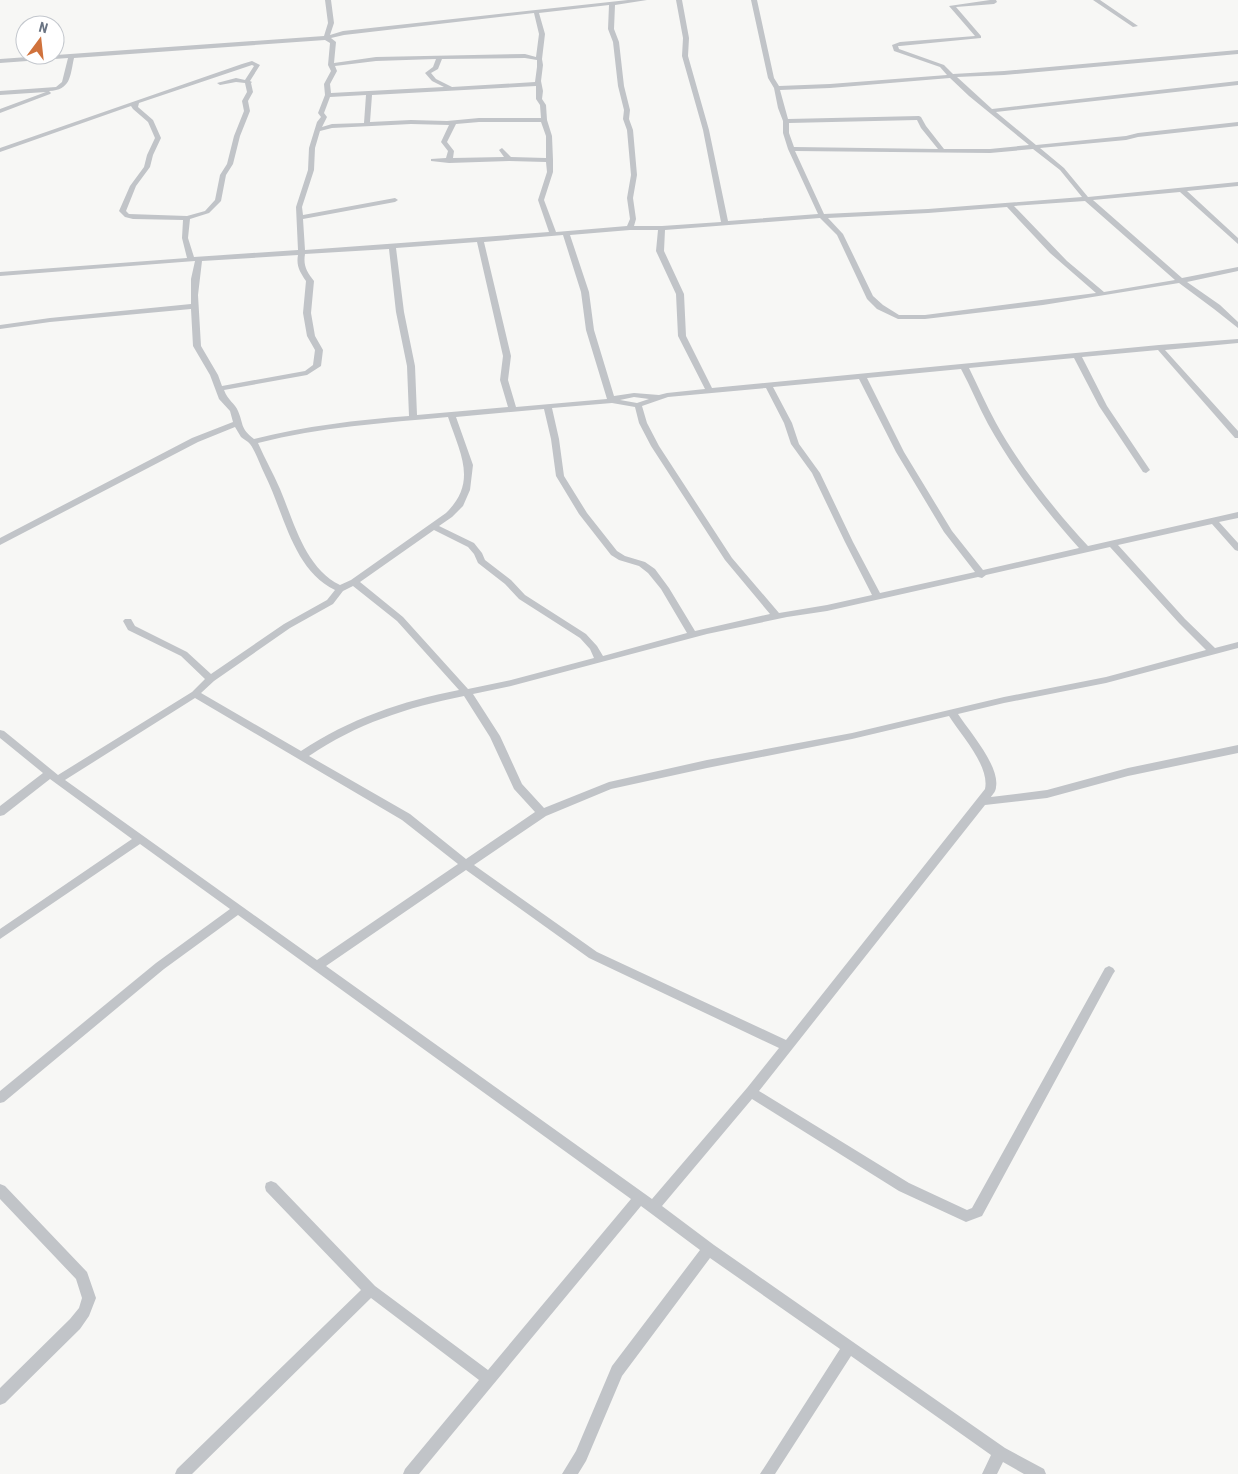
<svg xmlns="http://www.w3.org/2000/svg" width="1238" height="1474" font-family="'Roboto Condensed',sans-serif">
<rect width="100%" height="100%" fill="#f7f7f5"/>
<g fill="none" stroke-linecap="round" stroke-linejoin="round">
<path fill="#c1c4c8" fill-rule="evenodd" d="M325 0H331L334 23 330 35 343 31 628 0H647L615 5 614 29 619 42 624 86 630 110 629 119 633 130 637 175 633 198 636 219 634 226H662L721 222 703 130 682 56 683 38 676 0H682L689 38 688 56 709 130 728 221 818 214 788 149 783 133V121L778 108 774 88 768 78 751 0H757L774 78 779 86 830 84 947 75 940 67 894 51 892 45 900 42 975 36 949 6 990 0H996L997 2 994 4 956 7 981 36V38L900 46H898L899 49 944 65 953 74 1004 71 1238 50V54L1004 75 957 77 992 109 1238 81V85L996 112 1036 145 1126 136 1138 133 1238 122V126L1138 137 1126 140 1040 148 1064 168 1088 197 1238 182V186L1187 191 1238 238V244L1180 192 1093 200 1182 278 1238 267V271L1187 282 1220 305 1238 322V328L1214 309 1179 283 1043 305 925 319H898L877 309 867 299 837 235 820 218 665 230 664 251 684 294 686 336 712 388 1159 345 1238 339V343L1165 350 1238 431V438H1235L1158 350 1082 357 1107 406 1150 470 1146 473 1143 472 1099 406 1074 358 969 368C978 386 986 405 996 423 1021 468 1053 508 1088 546L1238 512V518L1219 522 1238 543V551L1235 550 1212 524 1118 545 1185 619 1215 648 1238 642V648L1106 683 1004 703 958 714C969 731 1000 766 996 787 996 791 993 794 991 797L1047 790 1128 768 1238 745V753L1128 776 1047 798 985 805 759 1091 909 1183 967 1210 972 1208 1105 968 1109 966 1113 968 1115 971 1113 974 982 1216 966 1222 899 1191 752 1099 662 1206 714 1245 1005 1448 1044 1469 1046 1474H1024L1003 1462 997 1474H982L991 1455 851 1356 775 1474H760L840 1349 710 1258 622 1376 586 1461 578 1474H562L576 1451 612 1366 700 1250 641 1206 419 1474H403L405 1469 479 1380 371 1298 192 1474H175L177 1469 361 1290 266 1191 265 1187 266 1183 271 1181 276 1183 375 1286 488 1370 631 1199 238 915 164 969 4 1102 0 1103V1091L156 963 230 909 140 844 0 939V929L132 839 50 779 4 815 0 816V806L43 773 0 738V730L4 731 58 775 192 692 205 679 181 656 128 630 123 621 125 619H131L135 626 187 652 211 674 284 624 327 600 335 590C293 570 284 513 265 475 260 465 256 452 250 444 248 441 243 439 241 437 239 434 237 430 235 427L198 442 0 545V538L192 438 233 422 230 411 219 399 210 375 193 346 191 309 50 322 0 329V325L50 318 191 304V279L195 261 0 276V272L187 258 182 238 183 220 133 219 125 217 119 211 130 186 144 167 147 155 155 138 148 122 133 109 131 106 0 152V148L242 64 252 61 260 65 250 81 252 82 251 83 253 92 248 101 250 111 240 136 233 164 226 175 221 201 209 213 190 219 188 238 194 257 298 250 296 207 308 170 309 148 317 122 321 117 318 113 325 95 324 84 331 71 328 65 330 43 325 40 74 58C70 76 71 90 49 91L51 93 50 94 0 113V109L46 92 0 95V91L56 87 62 82 68 58 0 63V59L324 36 328 23ZM609 5 608 29 613 42 618 86 624 110 623 119 627 130 631 175 627 198 630 219 627 226 556 232 544 200 553 172V160L552 136 547 120 546 105 542 99 543 91 541 81 543 65 542 59 545 34 539 13ZM534 13 539 34 536 57 525 54 376 57 334 63 336 42 331 38 344 35ZM525 58 537 60V67L535 82 452 87 436 79 431 73 438 69 442 59ZM436 59 433 67 425 73 432 81 444 87 331 93 330 84 337 71 335 66 376 61ZM252 65 254 66 245 80 236 78 217 83 220 85 236 82 245 83 247 92 242 101 244 111 234 136 227 164 220 175 215 200 205 211 187 216 129 214 126 211 136 186 150 167 153 155 161 138 153 120 138 107 139 103ZM950 78 969 96 1029 145 990 149H944L926 126 921 117 919 116 788 119 780 90 830 88ZM536 86V99L540 105 541 118H479L447 121 411 120 370 122 372 95ZM366 95 364 123 332 124 322 127 327 117 324 113 330 97ZM917 120 921 128 938 149 794 147 789 133V123ZM479 122H541L546 136V158L511 157 502 148 499 150 504 157 453 158 454 151 447 142 456 124ZM411 124 449 125 441 142 448 151 446 158 431 159V161L449 163 509 161 546 162 547 172 538 200 549 232 305 250 303 219 395 202 398 200 395 198 303 215 302 207 314 170 315 148 320 131 332 128ZM1033 149 1060 170 1082 197 928 209 824 214 795 151 990 153ZM1085 201 1175 280 1104 292 1067 261 1014 206ZM1007 207 1050 253 1096 293 925 315H899L883 305 873 296 843 234 828 218 928 213ZM630 230H658L656 251 676 294 678 336 705 389 667 393 659 395 634 393 614 396 594 330 589 292 570 235ZM563 235 581 292 586 330 607 399 516 407 508 380 511 356 484 242ZM477 242 503 356 500 380 508 407 417 415 415 366 404 312 396 248ZM389 249 396 312 407 366 409 416C357 420 305 426 254 439 240 428 244 425 238 411 235 403 228 401 224 390L307 375 321 366 323 350 315 336 311 313 314 281C307 272 303 266 305 254ZM298 255C296 266 300 272 306 281L303 313 307 336 315 350 313 365 305 371 222 386 218 375 201 346 198 295 202 261ZM961 369C971 387 978 406 988 424 1013 469 1045 510 1079 548L983 570 952 531 904 452 867 378ZM859 379 896 452 944 532 975 572 880 593 853 542 820 473 799 444 792 423 773 387ZM766 388 784 423 791 444 812 473 845 542 872 595 827 605 779 613 732 558 659 446 647 423 642 406 668 397ZM634 397 649 399 637 403 620 400ZM612 403 635 407 639 423 651 446 725 560 770 614 695 631 669 588 655 569 645 562 625 556 617 551 587 513 564 476 559 439 552 408ZM544 409 551 439 556 476 579 514 611 555 619 560 639 566 648 573 661 589 687 633 603 656 597 646 586 634 525 595 511 580 485 560 482 553 474 543 439 526 452 517 463 506 470 490 473 465 456 417ZM448 417C460 453 478 482 446 513L351 580 340 585C305 568 294 522 280 489 273 473 265 459 258 443 320 427 384 423 448 417ZM434 530 468 547 474 554 478 563 505 584 519 599 580 638 590 649 594 658 511 680 468 689 403 617 360 582ZM1110 547 1179 623 1206 650 1106 677 1004 697 852 733 707 760 609 782 544 808 522 784 500 736 473 694 511 686 707 634 787 617 827 611 978 577 982 578 986 575ZM353 586 397 621 459 690C402 701 349 719 301 751L201 693 214 681 290 628 333 604 343 591ZM464 696 490 737 514 789 535 812 466 859 410 814 309 756C356 724 408 707 464 696ZM195 698 402 820 458 864 317 960 65 780ZM949 716C961 735 990 766 985 789L786 1040 597 952 474 865 546 816 611 789 707 768 852 739ZM466 870 589 958 779 1048 747 1088 652 1199 326 966Z
M1093 0H1100L1138 26 1133 27Z
M0 1184 5 1186 87 1272 96 1298 89 1316 80 1329 5 1403 0 1405V1388L70 1319 79 1308 82 1298 76 1279 0 1199Z"/>
</g>
<g transform="translate(40 40) rotate(15)"><circle r="24" fill="#ffffff" stroke="#c3c7cd"/>
<path d="M0-4L9 19L0 12L-9 19Z" fill="#d0723c"/>
<text y="-8" font-size="14" font-weight="bold" text-anchor="middle" fill="#6a7483">N</text>
</g>
</svg>
